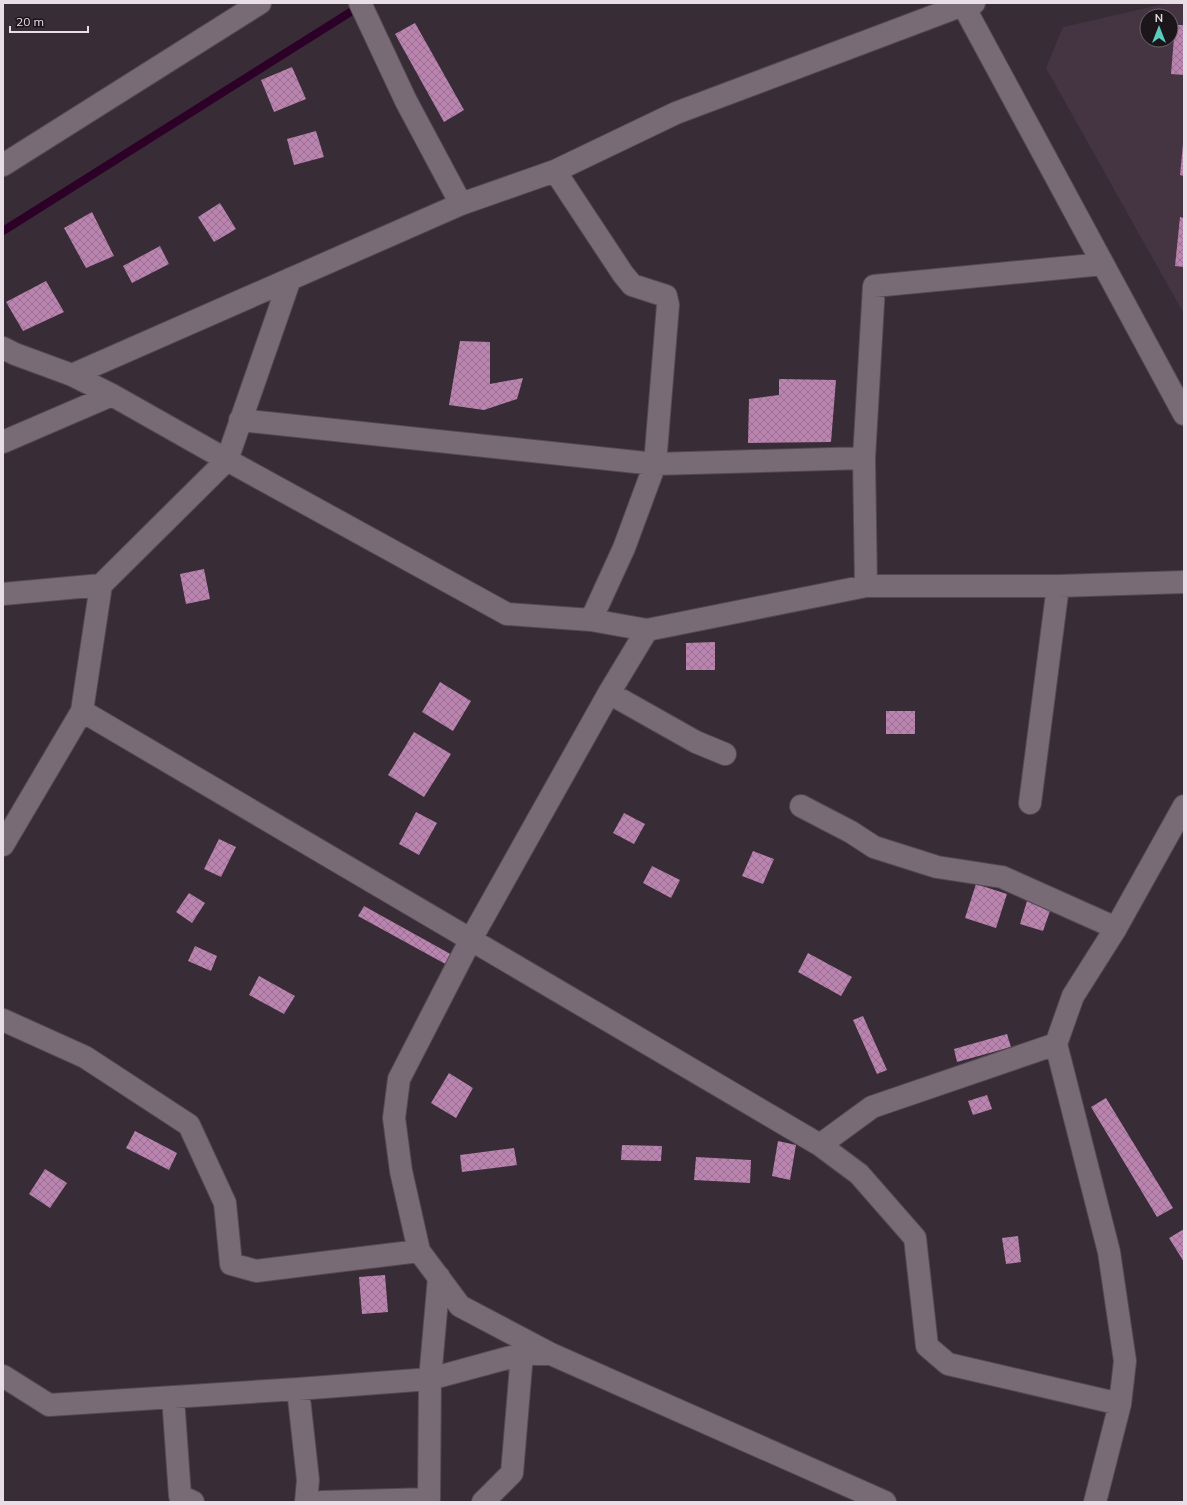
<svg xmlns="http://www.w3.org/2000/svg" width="1187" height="1505" font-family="Mulish,sans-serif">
<defs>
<pattern id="building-cross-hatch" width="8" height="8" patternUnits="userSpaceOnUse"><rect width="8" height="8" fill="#bb83b0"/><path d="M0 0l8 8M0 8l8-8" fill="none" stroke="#987090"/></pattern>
</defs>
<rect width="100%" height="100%" fill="#382c36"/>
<path fill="#453441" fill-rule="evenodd" d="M1168 3H1184V314L1046 68 1063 27ZM1147 16H1171V40H1147Z"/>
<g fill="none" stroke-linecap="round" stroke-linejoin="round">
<path stroke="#2c0027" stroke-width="8" d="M3 231 360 6"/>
</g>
<path fill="url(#building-cross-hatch)" d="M415 23 464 110 444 122 395 34Z
M1175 25H1184V75L1171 74Z
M292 67 306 99 274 112 261 80Z
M316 131 324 157 294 165 287 139Z
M1183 144H1184V176L1180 175Z
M220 203 236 229 214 242 198 217Z
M92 212 114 256 86 268 64 228Z
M1180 217 1184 218V267L1175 266Z
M160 246 169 264 132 283 123 266Z
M46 281 64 312 23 331 6 302Z
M460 341 490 342V384L523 378 517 399 484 410 449 405Z
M779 379 836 380 831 442 748 443 749 399 779 395Z
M204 569 210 599 186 604 180 574Z
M715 642V670H686V643Z
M440 682 471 701 453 731 422 712Z
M886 711H915V734H886Z
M414 732 451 754 424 797 388 775Z
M416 812 437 823 419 855 399 844Z
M624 813 645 824 634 844 613 833Z
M219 839 236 847 221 877 204 869Z
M753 851 774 859 763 884 742 876Z
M652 866 680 880 671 898 643 883Z
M976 884 1007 894 996 928 965 918Z
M189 893 205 903 192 923 176 912Z
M1027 901 1051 908 1043 931 1020 924Z
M364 906 454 956 449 966 358 916Z
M195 946 217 956 211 971 188 961Z
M808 953 852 977 841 996 798 972Z
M259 976 295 996 284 1014 249 995Z
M863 1016 887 1070 877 1074 853 1020Z
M1007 1034 1011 1047 957 1062 954 1049Z
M449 1073 473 1088 456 1118 431 1103Z
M987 1095 992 1109 973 1115 968 1101Z
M1106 1098 1173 1208 1157 1217 1091 1107Z
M135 1131 177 1153 169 1170 126 1148Z
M778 1141 796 1145 790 1180 772 1176Z
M622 1145 662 1146 661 1161 621 1160Z
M514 1148 517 1165 462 1172 460 1155Z
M696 1157 751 1160 750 1183 694 1180Z
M45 1169 67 1183 50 1208 29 1194Z
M1184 1229V1262L1169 1238Z
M1018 1236 1021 1262 1006 1264 1002 1238Z
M385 1275 388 1312 362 1314 359 1277Z"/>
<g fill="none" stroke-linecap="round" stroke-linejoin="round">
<defs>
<path id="minor" d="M360 3 406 101 461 204
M962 3 1184 414
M3 165 260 3
M555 171 623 274 632 285 666 296 668 305 655 464 624 548 591 620
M3 348 15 354 72 375 112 395 227 460 507 614 591 620 647 630 866 586H1058L1184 582
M72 375 461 204 555 171 676 113 963 5 974 3
M240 420 655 464 864 458
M3 442 112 395
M866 586 864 458 874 286 1103 264
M3 594 101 585
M609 693 696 742 725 754
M82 711 820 1145 859 1174 915 1238 927 1346 948 1364 1120 1404
M1030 803 1058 586
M801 806 851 832 874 847 937 867 1002 877 1116 928
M3 845 82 711 101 585 227 460 290 279
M3 1020 85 1057 189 1125 225 1203 231 1264 256 1271 419 1251 460 1306 551 1354 885 1502
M820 1145 872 1107 1056 1044
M419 1251 401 1171 394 1118 399 1079 471 939 609 693 647 630
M3 1376 49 1405 298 1389 430 1379 522 1354H550
M298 1389 308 1480 306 1502
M173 1397 180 1496 193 1502
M322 1502 429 1499 430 1379 439 1277
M483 1502 512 1473 522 1354
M1095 1502 1120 1404 1125 1361 1109 1252 1056 1044 1073 996 1116 928 1184 806"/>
</defs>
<use href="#minor" stroke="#534951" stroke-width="24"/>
<use href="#minor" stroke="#796b76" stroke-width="22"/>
</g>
<rect width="1187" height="1505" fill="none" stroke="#e7dfe5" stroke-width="8"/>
<g transform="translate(1159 28)"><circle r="19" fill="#1c161b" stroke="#6d666c"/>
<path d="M0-3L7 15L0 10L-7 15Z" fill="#59cebf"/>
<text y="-6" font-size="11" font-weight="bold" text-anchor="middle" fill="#e7dfe5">N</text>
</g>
<path d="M10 26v6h78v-6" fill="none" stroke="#e7dfe5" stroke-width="2"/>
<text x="16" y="26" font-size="12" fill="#e7dfe5" stroke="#1c161b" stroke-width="3" paint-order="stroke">20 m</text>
</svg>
